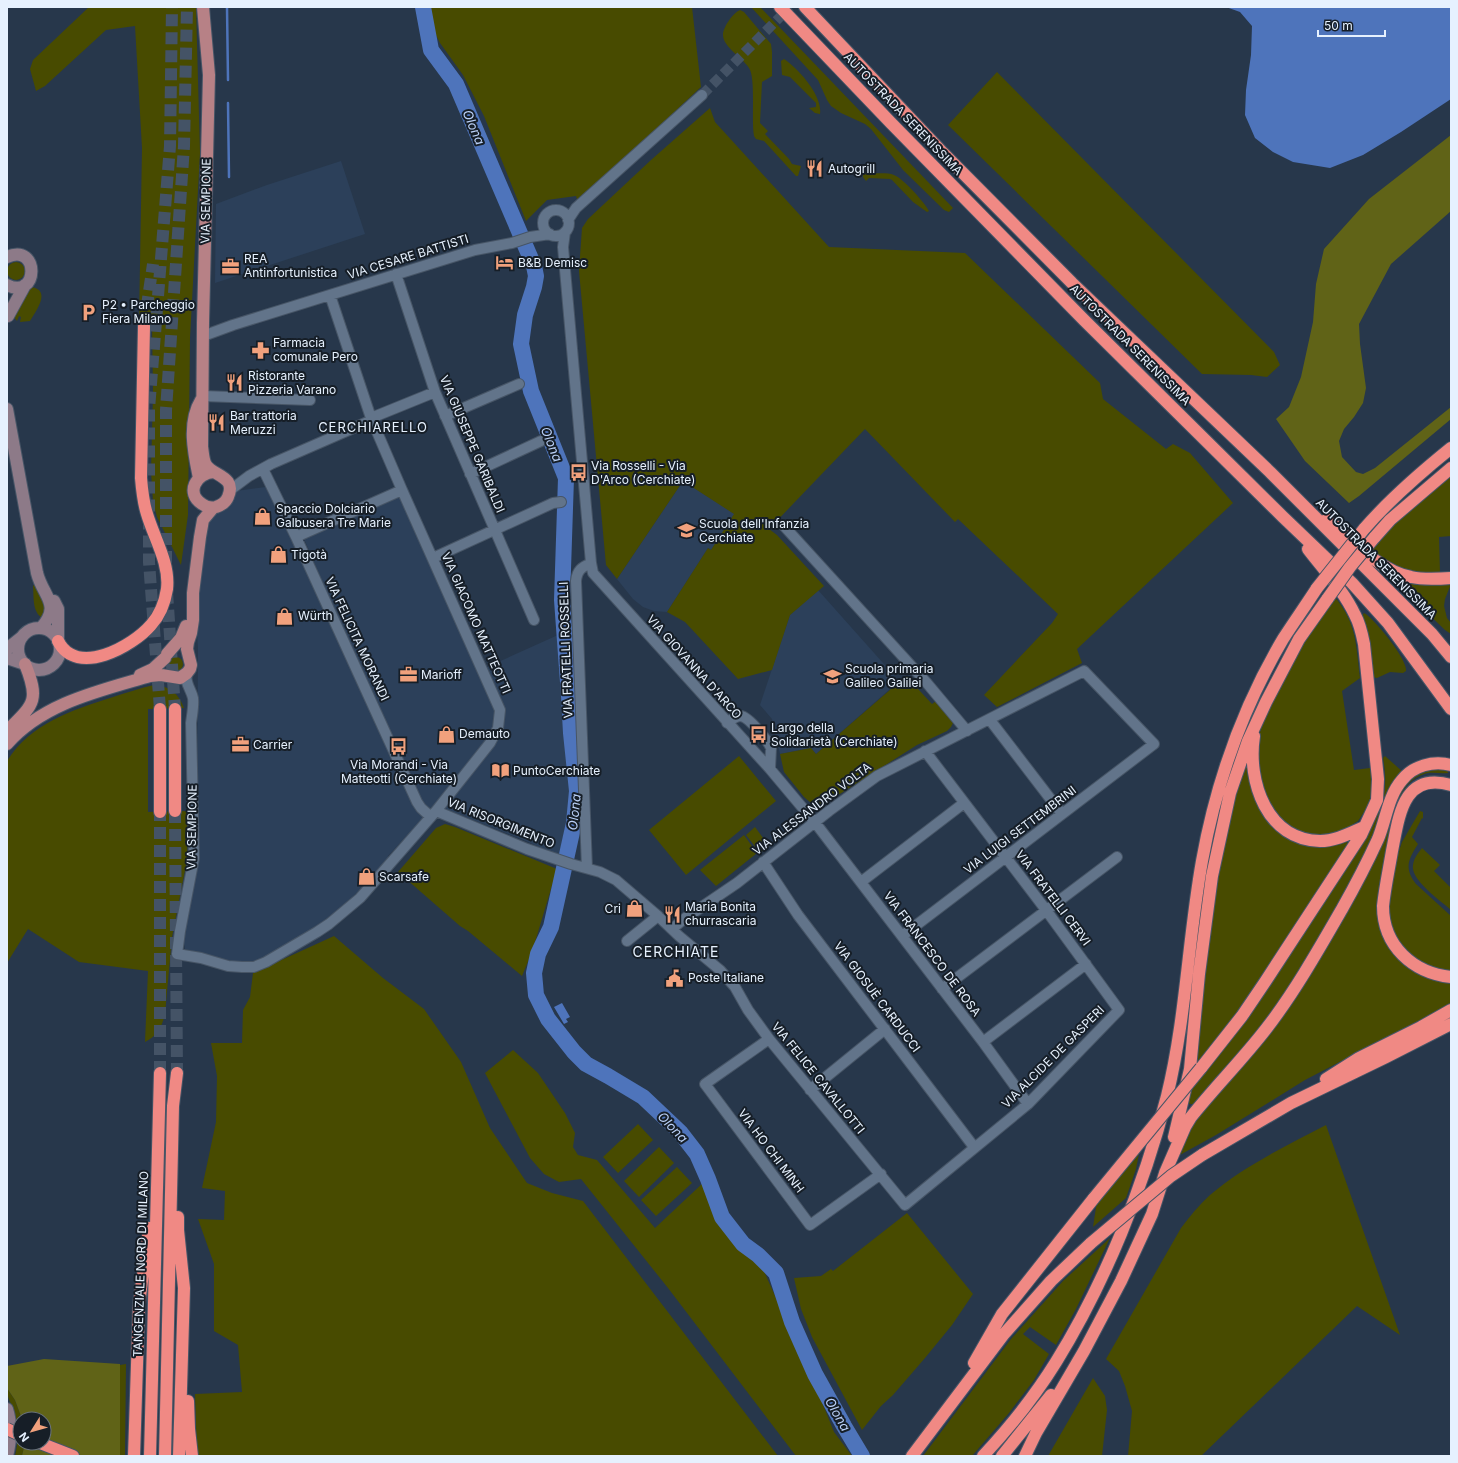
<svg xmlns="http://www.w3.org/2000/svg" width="1458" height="1463" font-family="Inter,sans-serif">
<rect width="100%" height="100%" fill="#27374b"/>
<path fill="#2c405a" d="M341 161 365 234 215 283 216 204 267 185Z
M683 481 735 514 711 550 708 548 667 612 654 611 643 607 633 599 617 579Z
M266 487 316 584 323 583 302 534 405 487 485 668 558 635 563 680 571 799 559 856 526 841 435 805 388 856 389 858 379 870 344 906 327 918 320 926 255 963 243 964 185 949 182 932 197 841 198 648 195 600 207 520 236 491Z
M818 590 899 681 816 754 811 748 780 754 772 719 760 705 790 615Z"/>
<path fill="#484b00" d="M89 7H196L200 153 190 338 188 515 181 565 157 517 153 502 151 471 153 393 152 324 139 322 142 148 135 26 106 30 45 86 36 91 30 69 33 60Z
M430 7H692L701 87 578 202 576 196 547 200 526 221 484 116 463 75 440 43 433 29Z
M751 7H760L953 208 949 212 944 210 903 170 871 129 865 124 841 113 831 106 827 100 818 80Z
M740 10 744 12 771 44 772 52V76L762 82 760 123 768 131 765 134 789 159 792 164 801 166 798 176H796L764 141 756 139 754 136C751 121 756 78 749 68 743 58 723 47 723 35 723 27 733 13 740 10Z
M784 59C798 68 823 96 820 114L815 113 809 108 816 107V103L790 77 782 75 781 61Z
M997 72 1274 352 1280 365 1267 377 1251 375 1202 374 948 125Z
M710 108 715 122 829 247 965 253 1100 383 1103 399 1166 449 1173 444 1190 453 1233 503 1077 649 1082 663 997 707 984 695 1052 623 1058 614 958 519 955 522 865 429 769 529 777 535 824 586 790 615 772 670 738 679 685 622 667 612 708 548 711 550 734 514 683 481 617 579 606 565 579 271 582 228 588 219 651 160Z
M863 174C873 174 886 172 894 175 904 179 925 203 929 211L927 212 913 202 892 180 890 179 869 178 866 181 863 177Z
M7 271a9 9 0 1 1 18 0a9 9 0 1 1-18 0Z
M31 287C52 290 36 311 30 321L20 322 21 317 19 316 17 321 14 317 27 289Z
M1451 474V536L1439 537 1440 574H1425L1394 567 1370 550 1392 525Z
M1390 575 1451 584 1445 599 1444 606 1447 618 1451 623V634L1445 630 1389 576Z
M34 585 47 608 42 618C32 611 34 597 33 586Z
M1334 596C1357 623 1356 645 1360 678L1342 691 1354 770 1370 768 1372 770 1371 795 1368 806 1358 821 1341 832 1319 837 1300 833 1280 821 1267 802 1257 766 1259 738 1262 722 1296 652Z
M1364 613C1374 618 1408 660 1406 671L1403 673 1390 672 1377 678 1373 677 1362 616Z
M169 664a7 7 0 1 1 14 0a7 7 0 1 1-14 0Z
M906 676 932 704 936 701 950 717 953 723 951 727 947 731 917 745 824 804 818 806 811 803 804 797 784 772 780 754 811 748 816 754Z
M154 685C170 686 179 694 184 708L148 709V812L188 811 187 860 172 937 165 1014C162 1027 157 1036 145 1042L148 971 79 962 28 929 7 963V761C31 723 72 710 113 697 126 693 140 688 154 685Z
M739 756 776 801 686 875 649 830Z
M1385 756 1403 772 1368 850 1317 943 1285 993 1259 1030 1194 1104H1189L1188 1102 1193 1085 1370 827C1385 803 1388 786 1383 758Z
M1246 758 1249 759C1252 789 1253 802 1273 826L1346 841 1349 844C1300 919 1254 998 1195 1065L1211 921 1222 844 1232 802Z
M1429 769H1445L1448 772V773C1441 774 1435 772 1428 773 1410 777 1402 790 1396 806L1380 893 1392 951 1451 981V1004L1305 1080 1216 1135 1178 1156 1193 1122 1280 1018 1399 792 1413 775Z
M1420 811 1423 812V819L1422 818 1412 837 1418 844C1408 860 1404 868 1416 884L1451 916V971H1440L1413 959 1395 938 1388 913 1392 876 1397 857 1402 842Z
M445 824 455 827 557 869 532 952 522 976 468 931 460 926 398 872 436 828Z
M755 827 769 846 760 853 746 835Z
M744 835 757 853 716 886 700 870Z
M1422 848 1440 865 1434 871 1451 888V910C1441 901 1410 880 1413 865 1414 858 1418 853 1422 848Z
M334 936 383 978 424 1009 461 1062 490 1128 527 1183 552 1193 583 1201 778 1456H197L195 1394 242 1392 238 1345 214 1331V1264L198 1219 224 1220 225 1191 202 1188 216 1122 217 1076 211 1043H242L243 1010 250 997 253 973Z
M513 1050 538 1073 565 1113 575 1133 573 1147 578 1155 597 1160 655 1228 704 1182 728 1236 763 1269 818 1392 834 1432 852 1456H796L668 1288 581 1179 559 1182 544 1174 530 1158 485 1073Z
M638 1124 653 1140 618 1173 603 1157Z
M1326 1125 1400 1335 1357 1306 1201 1456H1128L1132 1411 1125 1386 1119 1371 1106 1359 1181 1228C1190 1216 1199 1205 1210 1195 1244 1166 1286 1146 1326 1125Z
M659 1147 674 1163 639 1197 624 1181Z
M1140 1149 1136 1169 1126 1198 1093 1227 1097 1201Z
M677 1167 692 1183 656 1216 641 1200Z
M907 1213 973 1294 952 1325 925 1358 893 1395 881 1406 862 1430 812 1337 801 1309 794 1278 821 1276 831 1269 833 1271Z
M1110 1238 1076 1309 1056 1345 1030 1327 1023 1334 1049 1354 1034 1380 1009 1413 972 1456H923L1011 1339 1063 1281Z
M126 1364 125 1456H120V1365Z
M1093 1378 1105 1396 1107 1410 1102 1456H1048Z
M7 1388 15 1400 22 1419H20V1443H25L22 1456H15C19 1440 18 1425 13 1409 10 1401 7 1397 7 1388Z"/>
<path fill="#606317" d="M1451 135V211L1391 264 1359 324 1360 344 1366 388 1363 403 1354 417 1344 429 1339 441 1342 457 1356 472 1363 474 1375 468 1451 407V419L1359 496 1349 503 1305 461 1276 419 1289 407 1301 377 1313 322 1316 284 1324 249 1369 199Z
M44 1359 120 1364V1456H22L25 1443H44V1419H22L15 1400 7 1388V1366Z"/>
<path fill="#4e74bb" d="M1226 7H1451V99L1401 132 1363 155 1330 168 1293 162 1273 152 1255 138 1245 115 1246 90 1251 55 1252 26 1240 12Z
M562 1003 570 1017 566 1019 568 1022 564 1024 554 1007Z"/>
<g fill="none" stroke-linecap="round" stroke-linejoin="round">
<path stroke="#4e74bb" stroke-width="2.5" d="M227 7 228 80
M228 103 229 177"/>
<path stroke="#4e74bb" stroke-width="16" d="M423 7 431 50 456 84 534 266 536 276 534 287 525 315 521 344 531 391 566 478 562 600 569 696 571 733 577 791 574 823 551 927 538 954 534 973 536 995 548 1019 574 1052 586 1064 608 1076 643 1097 680 1132 697 1154 708 1179 722 1217 743 1244 758 1255 776 1273 792 1322 815 1374 844 1426 862 1456"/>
<path stroke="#445366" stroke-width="10" stroke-dasharray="10 5" stroke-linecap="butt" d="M702 95 790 7"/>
<path stroke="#445366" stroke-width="12" stroke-dasharray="12 6" stroke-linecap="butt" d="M144 326 153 264
M166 563V410L184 146 187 7
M167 592 175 709
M160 709 149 562V409L170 146 172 7
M175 811 177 1073
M160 1073V812"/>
<defs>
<path id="street" d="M543 223a13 13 0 1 1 26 0a13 13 0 1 1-26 0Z
M568 220 576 208 702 95
M565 232 563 247 591 563 593 573 770 769 817 825 983 1042 1028 1104
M396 274 435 392 534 620
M330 295 371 418 402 490
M203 336 233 325 475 250 512 243 530 237 550 234
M203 396 310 400
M445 416 519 384
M371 418 435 392
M263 469 296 537 417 802 421 808 431 817
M470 474 541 441
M229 491 249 476 271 464 372 420
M784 526 926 682 967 731
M296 537 402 490 500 710 498 728 490 743 436 811
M433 558 553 503 561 502
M187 673C184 682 191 689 193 698 194 706 192 715 191 723L194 858 180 931 177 954 201 958 228 966 242 967H254L266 962 317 932 329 924 360 898 436 811 527 849 571 864 600 872 616 880 658 916 679 936 720 970 735 987 748 1010 769 1039 905 1205 1028 1104 1119 1010 1046 910 925 751
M990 720 1062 814
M727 723C731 720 735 716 741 716 749 717 768 741 771 748L770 769
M763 862 798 915 974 1147
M587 868 576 581C577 570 582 567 591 563
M861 882 964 803
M672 929 684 919 737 883 829 811 877 776 1084 671 1154 744 902 936
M627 941 658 916
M942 989 1117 857
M769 1039 705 1084 810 1225 881 1174
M983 1042 1086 964
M810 1090 885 1029"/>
<path id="secondary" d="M7 257C40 242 39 301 7 285
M8 316 25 285
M7 409 37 573C43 597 62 604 41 628
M54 601 58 609V641
M18 649a21 21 0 1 1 42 0a21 21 0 1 1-42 0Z
M7 649 22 637
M7 658 25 664
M7 1409C12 1425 11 1440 7 1456"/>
<path id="primary" d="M203 7 209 75 203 323 202 447C203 452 203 460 206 465 213 476 237 476 228 497 226 502 222 505 216 507 212 508 206 507 202 504 185 493 196 473 214 472
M199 478C194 454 187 423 201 400
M167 654 181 638 186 626
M140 675 153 669 165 658
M7 731C34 704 40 701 25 664
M7 744C43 703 99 691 150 676L161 675 180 678 187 673 190 669 191 665 187 649 188 642 191 633 193 620V593L200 537 203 520 213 508"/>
<path id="highway" d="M780 7 891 123 1084 320 1283 517 1352 583 1388 623 1451 709
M805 7 943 153 1072 283 1270 472 1432 634 1451 657
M1327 519C1351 539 1379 571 1411 577 1424 580 1438 579 1451 578
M1364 529C1390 499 1420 473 1451 448
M1374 538 1390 520 1451 468
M58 641C77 678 133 646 151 625 160 615 165 602 167 589 170 563 154 538 147 514 143 502 142 490 141 478L144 326
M160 709V812
M1254 736C1247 782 1267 840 1320 841 1336 841 1350 833 1364 827
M1451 785C1403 771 1399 816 1392 851 1389 869 1385 887 1383 906 1383 946 1413 973 1451 977
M175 811V709
M1201 1068 1242 1016 1265 982 1361 835 1377 800 1378 779 1364 644C1362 634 1360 624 1355 615 1344 591 1324 570 1308 549
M1326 1079 1359 1058 1421 1027 1451 1010
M1174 1137 1190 1069 1199 974 1212 876 1230 793 1248 741 1266 702 1299 639 1328 598
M1202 1155 1291 1103 1386 1057 1451 1024
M178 1217V1230L184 1288 179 1456
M974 1363 1002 1314 1094 1198
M188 1401 189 1429 192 1456
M40 1443 73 1456
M134 1456 139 1304 149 1228
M150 1456 160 1073
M165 1456 173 1106 177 1073
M912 1456 1004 1334 1051 1281 1091 1243
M983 1456C1010 1427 1035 1396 1056 1362 1105 1283 1144 1186 1167 1096 1186 1019 1188 939 1202 861 1216 783 1243 707 1283 639 1294 622 1306 605 1317 588
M1002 1456 1051 1395
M1025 1456 1036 1433 1084 1351 1121 1281 1152 1214 1165 1173 1185 1127 1191 1117C1215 1087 1242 1060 1266 1029 1294 993 1319 949 1342 909 1355 886 1367 863 1378 839 1386 820 1388 796 1402 780 1413 766 1433 760 1451 765"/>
</defs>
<use href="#street" stroke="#475566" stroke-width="12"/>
<use href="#secondary" stroke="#475566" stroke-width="14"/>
<use href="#primary" stroke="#475566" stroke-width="14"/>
<use href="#highway" stroke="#475566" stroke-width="14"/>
<use href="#street" stroke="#62748a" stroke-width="10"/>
<use href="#secondary" stroke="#8d7a88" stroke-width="12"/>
<use href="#primary" stroke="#b78186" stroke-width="12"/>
<use href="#highway" stroke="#f08984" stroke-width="12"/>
<defs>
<path id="highway-bridge" d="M1317 588 1364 529
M1328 598 1350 567 1374 538
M1094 1198 1201 1068
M1091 1243 1171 1176 1202 1155
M7 1429 20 1435"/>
</defs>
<use href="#highway-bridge" stroke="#475566" stroke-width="14" stroke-linecap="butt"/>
<use href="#highway-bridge" stroke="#f08984" stroke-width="12"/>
</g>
<defs>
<symbol id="restaurant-bare" viewBox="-9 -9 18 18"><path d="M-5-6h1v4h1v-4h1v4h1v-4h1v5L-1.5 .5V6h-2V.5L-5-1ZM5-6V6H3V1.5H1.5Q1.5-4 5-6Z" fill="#f1a17d" stroke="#161e27" stroke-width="2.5" paint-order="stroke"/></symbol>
<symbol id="hotel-bare" viewBox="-9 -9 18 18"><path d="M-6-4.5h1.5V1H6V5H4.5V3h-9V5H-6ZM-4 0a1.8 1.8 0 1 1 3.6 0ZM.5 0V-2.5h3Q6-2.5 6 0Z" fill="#f1a17d" stroke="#161e27" stroke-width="2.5" paint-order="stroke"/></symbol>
<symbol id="office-bare" viewBox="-9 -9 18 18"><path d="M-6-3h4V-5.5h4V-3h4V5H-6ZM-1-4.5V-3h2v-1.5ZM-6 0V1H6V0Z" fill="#f1a17d" stroke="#161e27" stroke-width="2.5" paint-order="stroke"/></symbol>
<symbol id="parking-bare" viewBox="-9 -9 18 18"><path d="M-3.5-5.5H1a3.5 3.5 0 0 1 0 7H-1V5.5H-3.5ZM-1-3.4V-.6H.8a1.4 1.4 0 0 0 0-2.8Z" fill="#f1a17d" stroke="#161e27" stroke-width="2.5" paint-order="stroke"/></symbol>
<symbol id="pharmacy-bare" viewBox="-9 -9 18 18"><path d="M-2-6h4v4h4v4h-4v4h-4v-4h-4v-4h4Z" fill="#f1a17d" stroke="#161e27" stroke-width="2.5" paint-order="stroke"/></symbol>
<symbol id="bus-bare" viewBox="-9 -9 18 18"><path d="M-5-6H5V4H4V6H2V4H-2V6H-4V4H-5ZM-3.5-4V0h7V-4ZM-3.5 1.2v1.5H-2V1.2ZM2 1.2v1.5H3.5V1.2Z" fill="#f1a17d" stroke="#161e27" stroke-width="2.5" paint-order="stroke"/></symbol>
<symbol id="shop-bare" viewBox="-9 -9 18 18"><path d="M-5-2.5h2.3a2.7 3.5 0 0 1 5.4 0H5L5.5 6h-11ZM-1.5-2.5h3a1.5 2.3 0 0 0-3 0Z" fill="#f1a17d" stroke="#161e27" stroke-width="2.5" paint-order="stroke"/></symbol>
<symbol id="school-bare" viewBox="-9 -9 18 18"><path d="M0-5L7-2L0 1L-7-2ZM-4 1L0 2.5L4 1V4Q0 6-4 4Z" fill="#f1a17d" stroke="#161e27" stroke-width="2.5" paint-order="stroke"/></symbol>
<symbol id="library-bare" viewBox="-9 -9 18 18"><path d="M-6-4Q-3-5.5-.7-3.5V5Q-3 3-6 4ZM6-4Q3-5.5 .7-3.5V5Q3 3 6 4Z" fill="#f1a17d" stroke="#161e27" stroke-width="2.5" paint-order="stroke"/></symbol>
<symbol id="civic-bare" viewBox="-9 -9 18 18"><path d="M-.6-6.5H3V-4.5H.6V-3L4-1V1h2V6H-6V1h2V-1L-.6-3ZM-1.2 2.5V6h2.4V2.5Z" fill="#f1a17d" stroke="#161e27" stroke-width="2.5" paint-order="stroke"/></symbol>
</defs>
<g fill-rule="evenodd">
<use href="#restaurant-bare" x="802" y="156" width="25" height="25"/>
<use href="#hotel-bare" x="492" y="250" width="25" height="25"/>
<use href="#office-bare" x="218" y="254" width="25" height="25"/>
<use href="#parking-bare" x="76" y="300" width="25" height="25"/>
<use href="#pharmacy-bare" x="248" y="338" width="25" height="25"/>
<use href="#restaurant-bare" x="222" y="370" width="25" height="25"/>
<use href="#restaurant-bare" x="204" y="410" width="25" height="25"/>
<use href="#bus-bare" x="566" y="460" width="25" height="25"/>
<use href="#shop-bare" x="250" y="504" width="25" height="25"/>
<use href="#school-bare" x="674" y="518" width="25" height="25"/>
<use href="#shop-bare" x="266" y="542" width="25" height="25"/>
<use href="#shop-bare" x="272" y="604" width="25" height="25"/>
<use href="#office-bare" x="396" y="662" width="25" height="25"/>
<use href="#school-bare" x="820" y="664" width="25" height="25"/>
<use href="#shop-bare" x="434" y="722" width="25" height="25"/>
<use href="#bus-bare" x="746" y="722" width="25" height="25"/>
<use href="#office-bare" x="228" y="732" width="25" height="25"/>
<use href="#bus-bare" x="386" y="734" width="25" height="25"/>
<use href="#library-bare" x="488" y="758" width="25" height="25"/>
<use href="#shop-bare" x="354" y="864" width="25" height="25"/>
<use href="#shop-bare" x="622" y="896" width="25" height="25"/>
<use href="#restaurant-bare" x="660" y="902" width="25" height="25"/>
<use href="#civic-bare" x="662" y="966" width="25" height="25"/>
</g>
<g text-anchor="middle" stroke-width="4" stroke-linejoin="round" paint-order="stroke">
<g font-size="12" fill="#e6f1fe" stroke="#161e27">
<text transform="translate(903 114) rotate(46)" y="4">AUTOSTRADA SERENISSIMA</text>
<text transform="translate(206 201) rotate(-89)" y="4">VIA SEMPIONE</text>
<text transform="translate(408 257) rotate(-17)" y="4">VIA CESARE BATTISTI</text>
<text transform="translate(1130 345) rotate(45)" y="4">AUTOSTRADA SERENISSIMA</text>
<text transform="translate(472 444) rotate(67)" y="4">VIA GIUSEPPE GARIBALDI</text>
<text transform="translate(1376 559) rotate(45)" y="4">AUTOSTRADA SERENISSIMA</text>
<text transform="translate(476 623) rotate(66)" y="4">VIA GIACOMO MATTEOTTI</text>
<text transform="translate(357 639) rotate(65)" y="4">VIA FELICITA MORANDI</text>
<text transform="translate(566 650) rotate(-92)" y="4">VIA FRATELLI ROSSELLI</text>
<text transform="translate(694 667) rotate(48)" y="4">VIA GIOVANNA D'ARCO</text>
<text transform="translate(812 809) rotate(-37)" y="4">VIA ALESSANDRO VOLTA</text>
<text transform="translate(501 823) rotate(22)" y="4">VIA RISORGIMENTO</text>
<text transform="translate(192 827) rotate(-89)" y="4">VIA SEMPIONE</text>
<text transform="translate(1020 830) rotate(-37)" y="4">VIA LUIGI SETTEMBRINI</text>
<text transform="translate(1053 898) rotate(53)" y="4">VIA FRATELLI CERVI</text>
<text transform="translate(932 954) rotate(53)" y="4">VIA FRANCESCO DE ROSA</text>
<text transform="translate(877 997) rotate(53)" y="4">VIA GIOSUÈ CARDUCCI</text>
<text transform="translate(1053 1057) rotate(-45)" y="4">VIA ALCIDE DE GASPERI</text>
<text transform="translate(818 1078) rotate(51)" y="4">VIA FELICE CAVALLOTTI</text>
<text transform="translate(771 1151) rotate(53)" y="4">VIA HO CHI MINH</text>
<text transform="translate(141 1264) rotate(-88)" y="4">TANGENZIALE NORD DI MILANO</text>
</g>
<g font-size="12" fill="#e6f1fe" stroke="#161e27" text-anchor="start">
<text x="828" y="173">Autogrill</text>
<text x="244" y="263">REA<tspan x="244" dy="14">Antinfortunistica</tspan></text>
<text x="518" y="267">B&amp;B Demisc</text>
<text x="102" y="309">P2 • Parcheggio<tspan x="102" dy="14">Fiera Milano</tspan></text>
<text x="273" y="347">Farmacia<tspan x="273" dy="14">comunale Pero</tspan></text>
<text x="248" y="380">Ristorante<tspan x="248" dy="14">Pizzeria Varano</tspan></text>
<text x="230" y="420">Bar trattoria<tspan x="230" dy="14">Meruzzi</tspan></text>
<text x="591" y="470">Via Rosselli - Via<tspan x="591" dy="14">D'Arco (Cerchiate)</tspan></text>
<text x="276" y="513">Spaccio Dolciario<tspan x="276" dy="14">Galbusera Tre Marie</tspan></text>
<text x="699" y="528">Scuola dell'Infanzia<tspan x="699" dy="14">Cerchiate</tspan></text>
<text x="291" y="559">Tigotà</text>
<text x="298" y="620">Würth</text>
<text x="845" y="673">Scuola primaria<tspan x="845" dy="14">Galileo Galilei</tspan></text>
<text x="421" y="679">Marioff</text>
<text x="771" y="732">Largo della<tspan x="771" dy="14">Solidarietà (Cerchiate)</tspan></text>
<text x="459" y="738">Demauto</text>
<text x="253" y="749">Carrier</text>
<text x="399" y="769" text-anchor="middle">Via Morandi - Via<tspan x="399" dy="14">Matteotti (Cerchiate)</tspan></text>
<text x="513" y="775">PuntoCerchiate</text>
<text x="379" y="881">Scarsafe</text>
<text x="685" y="911">Maria Bonita<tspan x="685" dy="14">churrascaria</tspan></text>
<text x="621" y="913" text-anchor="end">Cri</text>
<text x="688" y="982">Poste Italiane</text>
</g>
<g font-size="13" font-style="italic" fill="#bad0f7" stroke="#161e27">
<text transform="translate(474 127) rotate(67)" y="5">Olona</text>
<text transform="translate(552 444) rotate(68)" y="5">Olona</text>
<text transform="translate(574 812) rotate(-84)" y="5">Olona</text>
<text transform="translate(673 1127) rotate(46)" y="5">Olona</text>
<text transform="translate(838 1414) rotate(60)" y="5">Olona</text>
</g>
<g font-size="13" letter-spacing="1" fill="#e6f1fe" stroke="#161e27">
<text x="373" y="432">CERCHIARELLO</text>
</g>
<g font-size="14" letter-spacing="1" fill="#e6f1fe" stroke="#161e27">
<text x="676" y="957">CERCHIATE</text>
</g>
</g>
<rect width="1458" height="1463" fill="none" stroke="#e6f1fe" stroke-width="16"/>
<g transform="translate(32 1431) rotate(233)"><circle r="19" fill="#161e27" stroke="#69727d"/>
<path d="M0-3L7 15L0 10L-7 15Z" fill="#f1a17d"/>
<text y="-6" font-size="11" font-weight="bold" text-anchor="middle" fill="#e6f1fe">N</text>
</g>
<path d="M1318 30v6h67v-6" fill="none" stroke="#e6f1fe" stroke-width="2"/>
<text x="1324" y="30" font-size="12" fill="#e6f1fe" stroke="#161e27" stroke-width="3" paint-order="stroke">50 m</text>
</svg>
